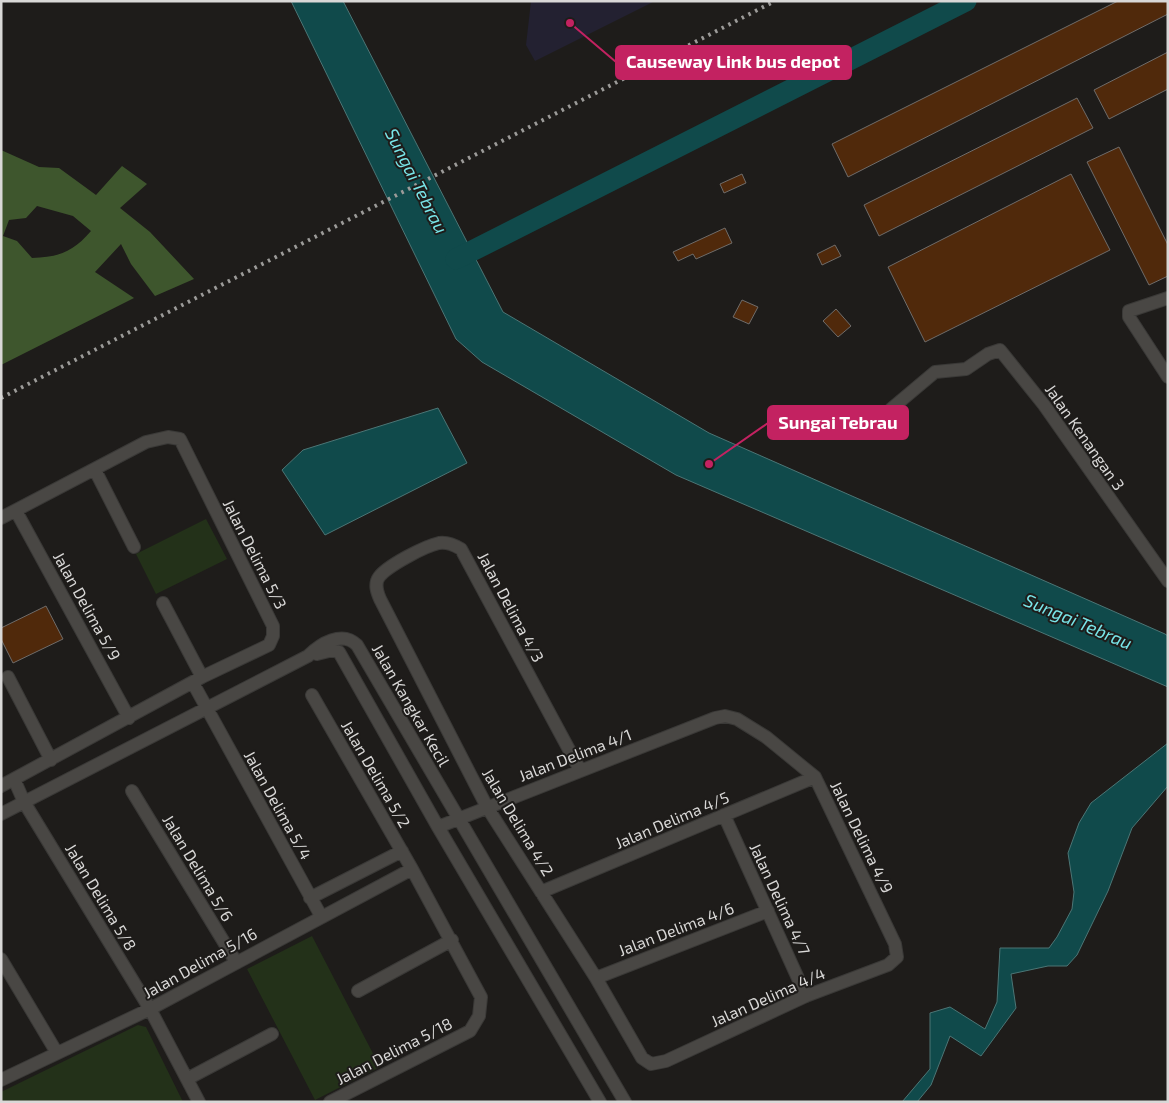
<svg xmlns="http://www.w3.org/2000/svg" width="1169" height="1103" font-family="'Exo 2',sans-serif">
<rect width="100%" height="100%" fill="#1e1c1a"/>
<path fill="#232131" d="M531 1H655L535 61 526 45Z"/>
<path fill="#233119" d="M206 519 227 559 156 594 136 554Z
M312 936 380 1067 315 1100 247 969Z
M138 1025 146 1027 183 1102H1V1092Z"/>
<path fill="#3e562d" fill-rule="evenodd" d="M1 150 39 167 59 168 96 195 122 166 147 184 120 208 150 232 194 279 155 296 131 264 121 244 95 272 134 298 1 365ZM37 206 73 216 91 231C73 252 59 257 32 258L17 241 3 236 9 220 26 218Z"/>
<path fill="#104a4b" stroke="#4c7575" d="M291 1H343L503 312 709 433 1165 634 1168 636V687L676 475 482 362 456 339Z
M438 408 467 463 325 535 282 470 303 450Z
M1168 743V786L1132 828 1108 891 1077 955 1067 966H1048L1011 974 1016 1008 981 1056 950 1036 931 1085 917 1102H902L930 1069V1013L950 1007 985 1029 997 1002 1000 948H1049L1057 937 1072 909 1074 892 1068 853 1079 823 1091 803Z"/>
<g fill="none" stroke-linecap="round" stroke-linejoin="round">
<path stroke="#104a4b" stroke-width="21" d="M456 259 966 1"/>
</g>
<path fill="#50290b" stroke="#6f6c6a" d="M1118 1H1168V14L848 177 832 144Z
M1168 52V89L1109 119 1094 90Z
M1077 98 1093 128 879 236 864 205Z
M1119 147 1168 245V276L1149 285 1087 162Z
M742 174 746 183 724 193 720 184Z
M1071 174 1110 250 925 342 888 267Z
M725 228 732 243 696 259 693 254 678 261 673 252Z
M835 245 841 256 822 265 817 254Z
M742 300 758 307 749 324 733 317Z
M836 309 851 326 838 337 823 321Z
M46 606 63 639 13 663 1 639V628Z"/>
<g fill="none" stroke-linecap="round" stroke-linejoin="round">
<defs>
<path id="minor" d="M1168 298 1129 311V317L1168 377
M891 409 935 372 966 369 988 354 1000 350 1044 405 1168 581
M95 470 134 547
M16 511 129 718
M1 518 146 442 168 437 180 439 273 626V636L269 645 202 677 1 786
M163 603 202 677
M317 654 333 650 339 652 438 827 600 1102
M8 677 51 760
M193 683 321 916
M312 695 412 869 481 997 479 1016 470 1031 330 1102
M14 779 24 802 150 1009 199 1102
M132 791 236 962
M1 814 308 656C320 644 342 630 357 645L625 1102
M724 815 806 996
M438 827C530 791 622 754 715 718L725 716 737 719 766 737 815 777 895 944 897 957 888 965 806 996 666 1061 651 1064 642 1058 596 978 487 807 380 599C377 592 374 584 379 577 387 566 425 546 439 543 448 542 454 545 461 549L580 770
M541 892 815 777
M310 898 402 851
M1 959 57 1053
M596 978 768 911
M358 991 452 940
M187 1079 272 1034
M1 1080 150 1009 412 869"/>
</defs>
<use href="#minor" stroke="#3a3937" stroke-width="14"/>
<use href="#minor" stroke="#494744" stroke-width="12"/>
<path stroke="#9c9b99" stroke-width="4" stroke-dasharray="2.5 5" stroke-linecap="butt" d="M1 398 775 1"/>
</g>
<g text-anchor="middle" stroke-width="4" stroke-linejoin="round" paint-order="stroke">
<g font-size="16" fill="#d9d8d7" stroke="#1e1c1a">
<text transform="translate(1085 437) rotate(55)" y="6">Jalan Kenangan 3</text>
<text transform="translate(255 554) rotate(63)" y="6">Jalan Delima 5/3</text>
<text transform="translate(87 606) rotate(61)" y="6">Jalan Delima 5/9</text>
<text transform="translate(511 607) rotate(62)" y="6">Jalan Delima 4/3</text>
<text transform="translate(411 705) rotate(60)" y="6">Jalan Kangkar Kecil</text>
<text transform="translate(575 755) rotate(-21)" y="6">Jalan Delima 4/1</text>
<text transform="translate(376 774) rotate(60)" y="6">Jalan Delima 5/2</text>
<text transform="translate(278 805) rotate(61)" y="6">Jalan Delima 5/4</text>
<text transform="translate(672 820) rotate(-23)" y="6">Jalan Delima 4/5</text>
<text transform="translate(518 822) rotate(59)" y="6">Jalan Delima 4/2</text>
<text transform="translate(862 837) rotate(64)" y="6">Jalan Delima 4/9</text>
<text transform="translate(198 868) rotate(59)" y="6">Jalan Delima 5/6</text>
<text transform="translate(101 897) rotate(59)" y="6">Jalan Delima 5/8</text>
<text transform="translate(780 899) rotate(65)" y="6">Jalan Delima 4/7</text>
<text transform="translate(676 929) rotate(-21)" y="6">Jalan Delima 4/6</text>
<text transform="translate(200 963) rotate(-29)" y="6">Jalan Delima 5/16</text>
<text transform="translate(768 997) rotate(-24)" y="6">Jalan Delima 4/4</text>
<text transform="translate(394 1051) rotate(-27)" y="6">Jalan Delima 5/18</text>
</g>
<g font-size="18" font-style="italic" fill="#79e6e9" stroke="#1e1c1a">
<text transform="translate(416 181) rotate(63)" y="6">Sungai Tebrau</text>
<text transform="translate(1078 622) rotate(23)" y="6">Sungai Tebrau</text>
</g>
</g>
<path fill="none" stroke="#c32261" stroke-width="2" d="M570 23L616 62M709 464L768 423"/>
<g fill="#c32261" stroke="#1e1c1a" stroke-width="2">
<circle cx="570" cy="23" r="5"/>
<circle cx="709" cy="464" r="5"/>
</g>
<g fill="#c32261" stroke="#c32261" stroke-width="2">
<rect x="616" y="46" width="235" height="33" rx="5"/>
<rect x="768" y="406" width="140" height="33" rx="5"/>
</g>
<g font-size="18" text-anchor="middle" font-weight="bold" fill="#fff">
<text x="733" y="68">Causeway Link bus depot</text>
<text x="838" y="429">Sungai Tebrau</text>
</g>
<rect width="1169" height="1103" fill="none" stroke="#d9d8d7" stroke-width="5"/>
</svg>
